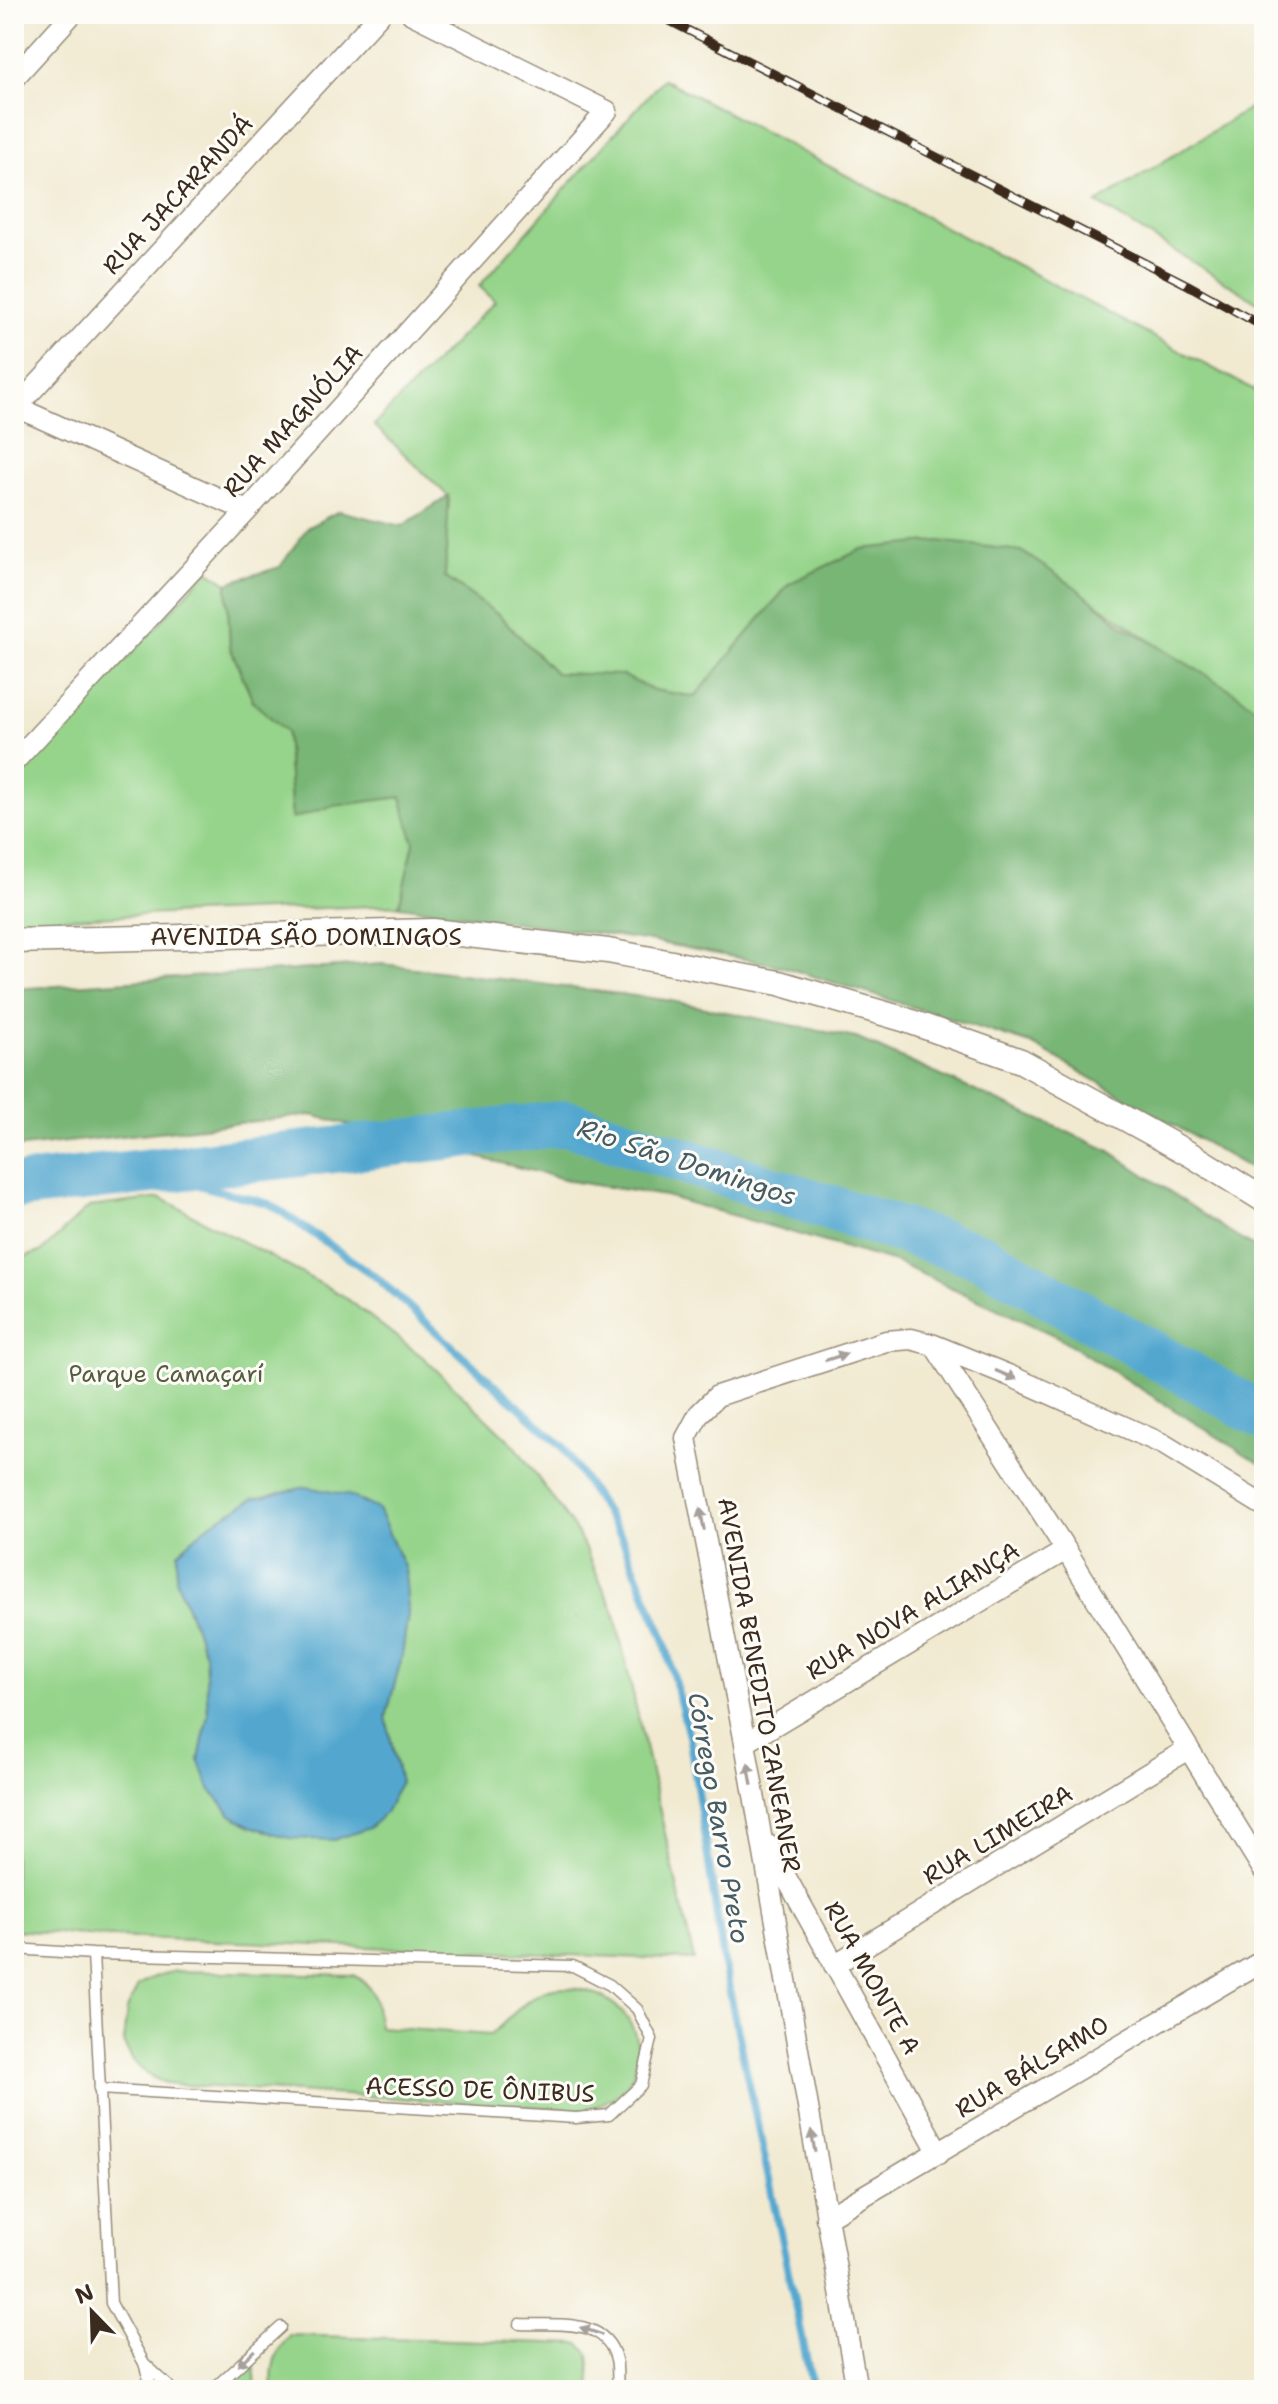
<svg xmlns="http://www.w3.org/2000/svg" width="1278" height="2404" font-family="'Shantell Sans',sans-serif">
<rect width="100%" height="100%" fill="#fdfcf7"/>
<filter id="ink" filterUnits="userSpaceOnUse"><feTurbulence type="fractalNoise" baseFrequency=".0125" numOctaves="2"/><feDisplacementMap in="SourceGraphic" scale="16" xChannelSelector="R" yChannelSelector="G"/><feConvolveMatrix kernelMatrix="1 2 1 2 8 2 1 2 1" color-interpolation-filters="sRGB"/></filter>
<filter id="wash" filterUnits="userSpaceOnUse"><feTurbulence type="fractalNoise" baseFrequency=".006" numOctaves="4" result="noise"/><feDisplacementMap in="SourceGraphic" scale="32" xChannelSelector="R" yChannelSelector="G"/><feGaussianBlur stdDeviation="1.8" result="paint"/><feColorMatrix in="noise" values="0 0 0 0 0 0 0 0 0 0 0 0 0 0 0 0 0 1.4 0 .05"/><feComposite in="paint" operator="in"/></filter>
<g filter="url(#wash)">
<rect width="100%" height="100%" fill="#f1ead1"/>
<path fill="#95d48a" stroke="#687f54" stroke-width="2" fill-rule="evenodd" d="M663 79 1264 395V719L1021 551 790 583 695 697 555 673 500 616 445 577 448 496 374 425 495 301 479 286Z
M1264 99V306L1097 203Z
M208 570 227 583 230 647 254 703 286 731 292 818 332 806 402 797 414 843 401 905 14 920V782Z
M161 1198 342 1295 424 1358 516 1447 578 1534 614 1611 694 1960 113 1937 14 1930V1261L42 1251 89 1207ZM253 1499 377 1509 405 1569 408 1613 402 1656 386 1717 400 1783 199 1760 208 1714 205 1654 176 1578 178 1552 210 1524Z
M176 1971 353 1975C377 1986 375 2003 379 2027L490 2035C508 2021 527 1996 549 1990 603 1977 660 2028 629 2082 620 2096 603 2103 589 2110L166 2084 146 2074 132 2059 123 2042 127 2009 138 1986 156 1976Z
M289 2335 580 2344 589 2354 591 2390H273C270 2367 275 2353 289 2335Z
M254 2362 256 2390H224Z"/>
<path fill="#78b676" stroke="#5a704a" stroke-width="2" d="M449 496 445 577 500 616 555 673 622 675 653 690 695 697 790 583 862 549 939 541 1021 551 1075 587 1121 624 1239 695 1264 715V1176L1031 1044 781 966 644 940 399 906 414 843 401 797 332 806 292 819 286 731 254 703 230 647 227 583 280 567 308 527 339 511 402 526Z
M383 964 666 1000 856 1038 1110 1151 1238 1238 1264 1252V1466L1058 1337 898 1263 665 1196 576 1182 311 1115 14 1148V989Z"/>
<path fill="#53a7cf" stroke="#476876" stroke-width="2" d="M306 1487 348 1495 378 1509 405 1569 408 1613 402 1656 386 1717 400 1783 385 1813 369 1828 334 1840 289 1838 251 1826 231 1815 210 1789 199 1760 208 1714 205 1654 176 1578 178 1552 210 1524 253 1499Z"/>
<g fill="none" stroke-linecap="round" stroke-linejoin="round">
<path stroke="#53a7cf" stroke-width="8" d="M144 1171 270 1204 376 1277 562 1446 621 1536 664 1639 690 1740 725 1969 813 2390"/>
<path stroke="#53a7cf" stroke-width="46" d="M14 1187 567 1123 981 1256 1264 1417"/>
</g>
</g>
<g filter="url(#ink)">
<g fill="none" stroke-linecap="round" stroke-linejoin="round">
<defs>
<path id="service" d="M14 1949 93 1954 573 1966 610 1985 637 2009 652 2039 641 2085 609 2115 576 2118 99 2089
M93 1954 111 2303 144 2363 152 2390
M520 2324C556 2326 605 2316 616 2359 618 2368 617 2380 618 2390
M145 2364 173 2390
M212 2390 281 2327"/>
<path id="minor" d="M14 78 72 14
M14 406 247 511
M14 410 380 14
M14 762 247 511 607 111 412 14
M934 1345 1066 1550 1264 1871
M745 1743 1066 1550
M768 1845 939 2153
M834 1965 1188 1749
M826 2218 1264 1960
M857 2390 745 1743 686 1438 699 1414 717 1396 886 1341 911 1339 934 1345 1008 1375 1163 1444 1264 1506"/>
<path id="tertiary" d="M14 941 433 931 608 951 779 983 903 1019 1021 1061 1195 1157 1264 1200"/>
</defs>
<use href="#service" stroke="#968a78" stroke-width="13"/>
<use href="#minor" stroke="#968a78" stroke-width="23"/>
<use href="#tertiary" stroke="#968a78" stroke-width="27"/>
<use href="#service" stroke="#fff" stroke-width="10"/>
<use href="#minor" stroke="#fff" stroke-width="20"/>
<use href="#tertiary" stroke="#fff" stroke-width="24"/>
<defs>
<path id="rail" d="M656 14 1188 285 1264 327"/>
</defs>
<use href="#rail" stroke="#3b2a1e" stroke-width="9"/>
<use href="#rail" stroke="#fdfcf7" stroke-width="6" stroke-dasharray="18" stroke-linecap="butt"/>
</g>
<defs><path id="oneway-solid" d="M-6-.8H1V-3.2L6.5 0L1 3.2V.8H-6Z" transform="scale(2)"/></defs>
<g fill="#a79f9a">
<use href="#oneway-solid" transform="translate(836 1357) rotate(-18)"/>
<use href="#oneway-solid" transform="translate(1006 1375) rotate(23)"/>
<use href="#oneway-solid" transform="translate(702 1519) rotate(-101)"/>
<use href="#oneway-solid" transform="translate(750 1774) rotate(-100)"/>
<use href="#oneway-solid" transform="translate(813 2141) rotate(-100)"/>
<use href="#oneway-solid" transform="translate(591 2331) rotate(-162)"/>
<use href="#oneway-solid" transform="translate(246 2358) rotate(137)"/>
</g>
</g>
<g text-anchor="middle" stroke-width="6" stroke-linejoin="round" paint-order="stroke">
<g font-size="24" fill="#3b2a1e" stroke="#fdfcf7">
<text transform="translate(178 195) rotate(-47)" y="8">RUA JACARANDÁ</text>
<text transform="translate(293 421) rotate(-48)" y="8">RUA MAGNÓLIA</text>
<text x="306" y="945">AVENIDA SÃO DOMINGOS</text>
<text transform="translate(913 1611) rotate(-31)" y="8">RUA NOVA ALIANÇA</text>
<text transform="translate(759 1685) rotate(80)" y="8">AVENIDA BENEDITO ZANEANER</text>
<text transform="translate(998 1835) rotate(-31)" y="8">RUA LIMEIRA</text>
<text transform="translate(872 1978) rotate(61)" y="8">RUA MONTE A</text>
<text transform="translate(1032 2067) rotate(-31)" y="8">RUA BÁLSAMO</text>
<text transform="translate(480 2090) rotate(2)" y="8">ACESSO DE ÔNIBUS</text>
</g>
<g font-size="24" fill="#565d3e" stroke="#fdfcf7">
<text x="166" y="1382">Parque Camaçarí</text>
</g>
<g font-size="26" font-style="italic" fill="#455c65" stroke="#fdfcf7">
<text transform="translate(687 1162) rotate(18)" y="9">Rio São Domingos</text>
<text transform="translate(719 1818) rotate(80)" y="9">Córrego Barro Preto</text>
</g>
</g>
<rect width="1278" height="2404" fill="none" stroke="#fdfcf7" stroke-width="48"/>
<g transform="translate(92 2312) rotate(337)" stroke="#fdfcf7" stroke-width="6" paint-order="stroke">
<path d="M0-6L14 30L0 20L-14 30Z" fill="#3b2a1e"/>
<text y="-12" font-size="22" font-weight="bold" text-anchor="middle" fill="#3b2a1e">N</text>
</g>
</svg>
